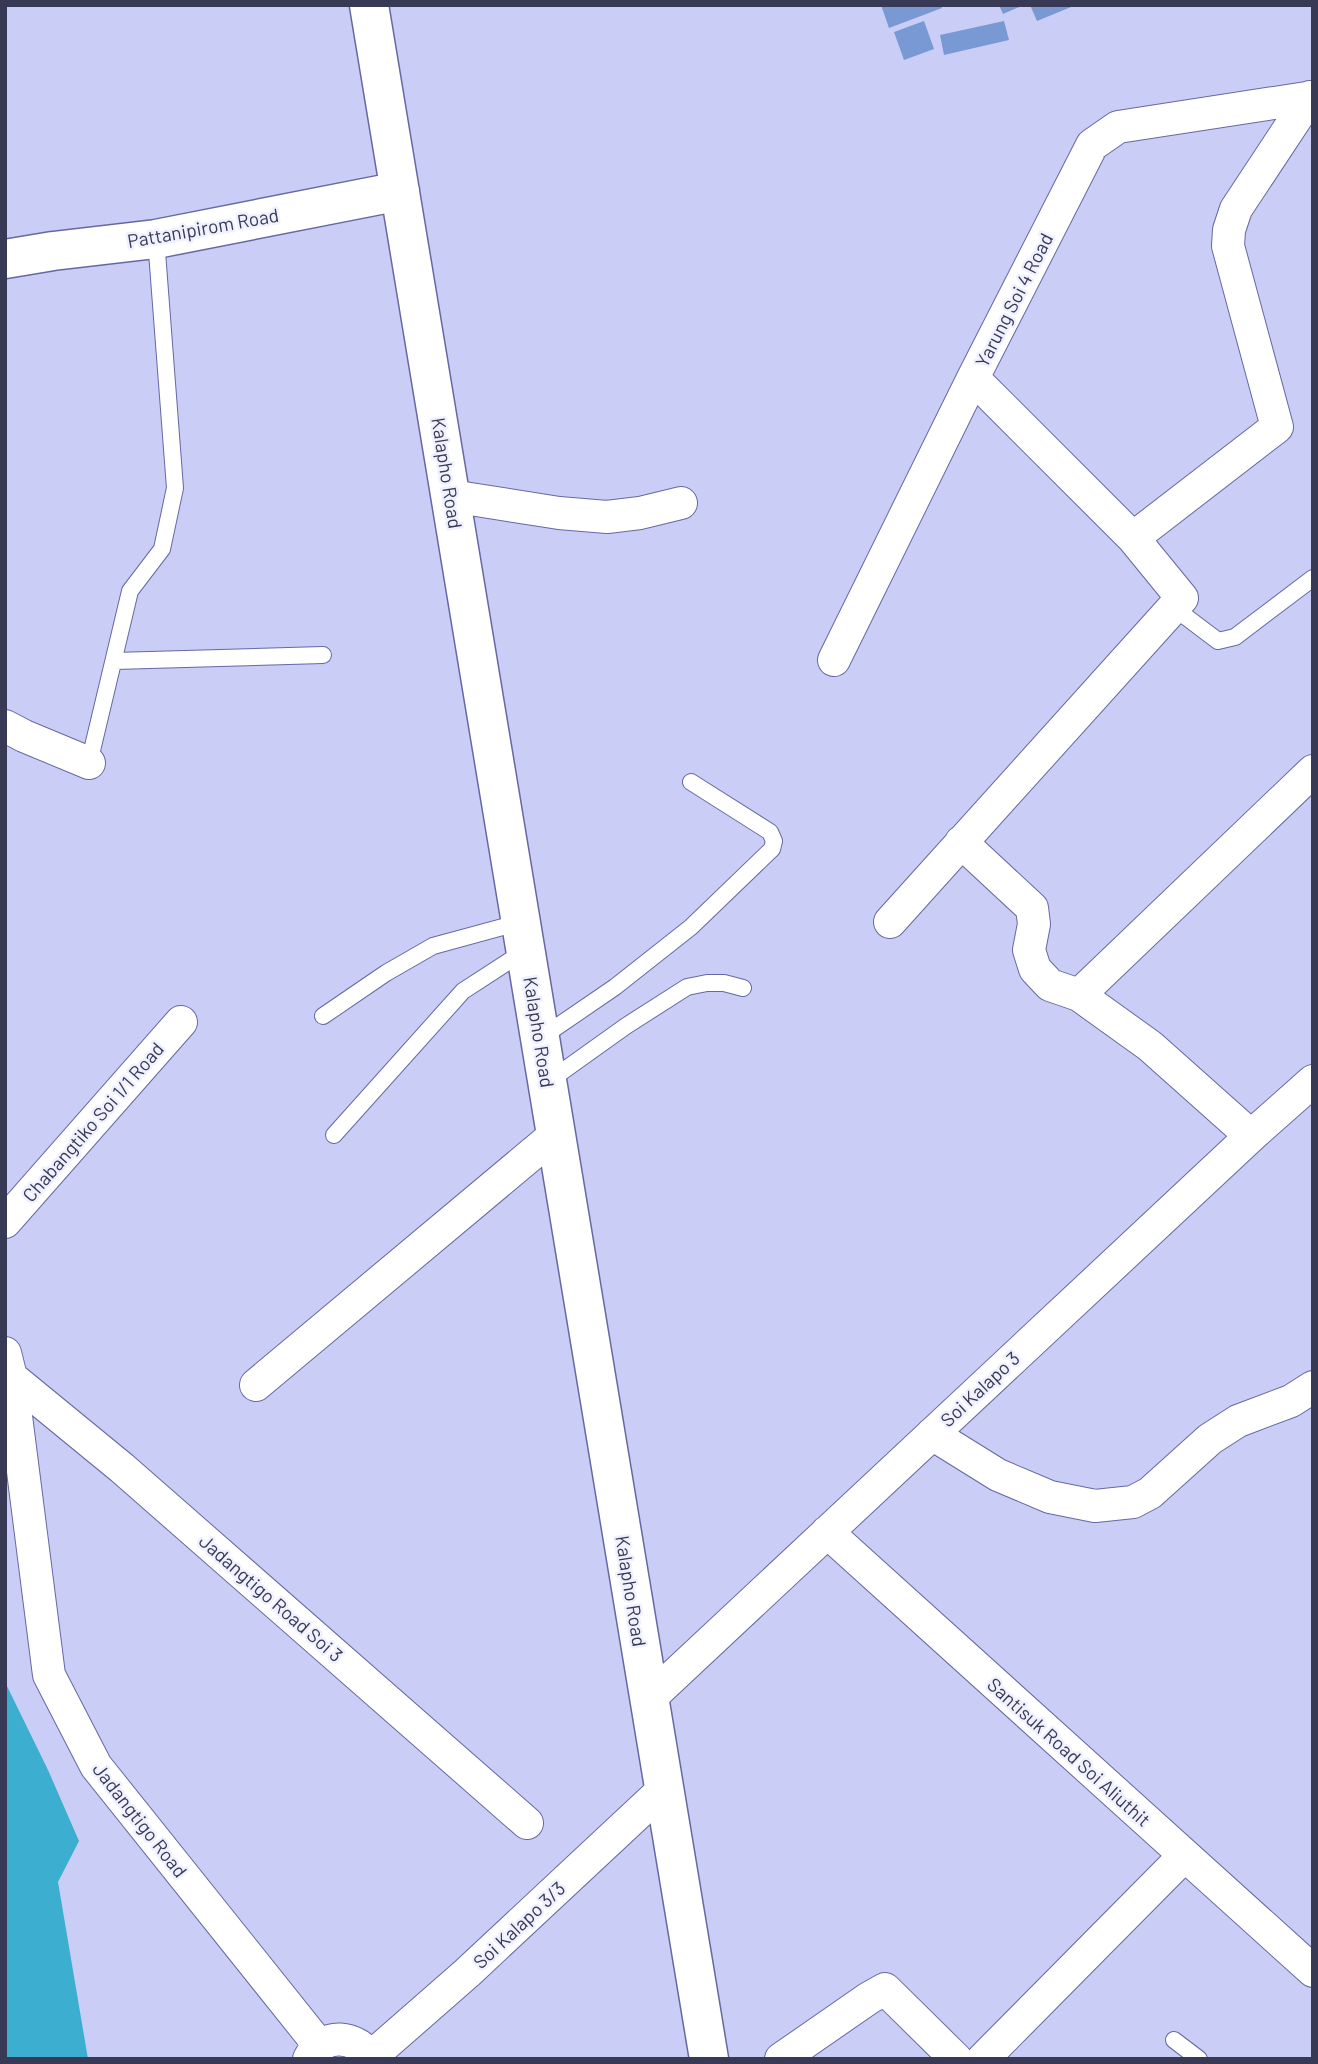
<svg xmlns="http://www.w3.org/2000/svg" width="1318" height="2064" font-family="Barlow,sans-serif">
<rect width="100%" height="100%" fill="#cacdf6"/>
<path fill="#3caecf" d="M5 1682 48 1770 79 1841 58 1882 88 2059H5Z"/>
<path fill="#7899d3" d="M881 5H941L942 8 889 28Z
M999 5H1024L1003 14Z
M1030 5H1076L1037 21Z
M924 21 934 49 904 60 894 32Z
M1004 21 1009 40 944 55 940 35Z"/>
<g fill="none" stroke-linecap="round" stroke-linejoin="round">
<defs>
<path id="service" d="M1173 607 1218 641 1235 637 1313 578
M114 661 323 655
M89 763 130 591 162 549 175 488 156 239
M323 1016 386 973 433 946 521 922
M542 1037 615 987 691 927 772 849 774 841 770 832 691 782
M549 1081 626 1026 687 987 707 983H724L743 988
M334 1135 463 991 523 952
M1174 2040 1199 2059"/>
<path id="minor" d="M451 496 559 513 607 517 640 513 681 503
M1133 538 1277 427 1228 246 1229 230 1236 209 1310 97
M834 660 973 378 1092 145 1118 127 1313 97
M5 726 24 736 89 763
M961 842 1032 908 1034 924 1029 950 1035 969 1050 985 1079 995 1150 1046 1251 1136
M890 922 1182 598 1133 538 973 378
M1079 995 1313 771
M5 1222 181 1022
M5 1353 11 1377 49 1675 96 1766 319 2045
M11 1377 122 1468 527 1823
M256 1385 556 1134
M932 1434 998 1475 1050 1497 1095 1506 1133 1502 1150 1493 1210 1439 1238 1421 1291 1401 1313 1387
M827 1532 1313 1971
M649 1699 1251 1136 1313 1081
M371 2057 467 1973 664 1789
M309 2059C323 2031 357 2035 372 2059
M781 2059 869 1998 885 1989 956 2059
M983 2059 1184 1856"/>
<path id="tertiary" d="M369 5 709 2059
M5 259 53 251 156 239 400 191"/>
</defs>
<use href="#service" stroke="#6668a4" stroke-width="18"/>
<use href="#minor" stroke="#6668a4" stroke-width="34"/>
<use href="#tertiary" stroke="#6668a4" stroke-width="41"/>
<use href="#service" stroke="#fff" stroke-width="16"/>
<use href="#minor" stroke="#fff" stroke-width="32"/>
<use href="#tertiary" stroke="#fff" stroke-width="38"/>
</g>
<g text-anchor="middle" stroke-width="5" stroke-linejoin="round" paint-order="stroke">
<g font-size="19" fill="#383954" stroke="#eff1ff">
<text transform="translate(203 228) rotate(-10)" y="7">Pattanipirom Road</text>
<text transform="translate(1014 300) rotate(-63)" y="7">Yarung Soi 4 Road</text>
<text transform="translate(447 473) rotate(81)" y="7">Kalapho Road</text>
<text transform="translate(539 1032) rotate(81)" y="7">Kalapho Road</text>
<text transform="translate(93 1122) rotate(-49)" y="7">Chabangtiko Soi 1/1 Road</text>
<text transform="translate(980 1389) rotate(-43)" y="7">Soi Kalapo 3</text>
<text transform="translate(631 1591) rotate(81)" y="7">Kalapho Road</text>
<text transform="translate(271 1598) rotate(41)" y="7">Jadangtigo Road Soi 3</text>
<text transform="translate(1069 1752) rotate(42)" y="7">Santisuk Road Soi Aliuthit</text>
<text transform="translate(140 1820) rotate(52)" y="7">Jadangtigo Road</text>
<text transform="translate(519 1925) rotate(-43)" y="7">Soi Kalapo 3/3</text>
</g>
</g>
<rect width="1318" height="2064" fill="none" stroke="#383954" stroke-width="14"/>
</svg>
